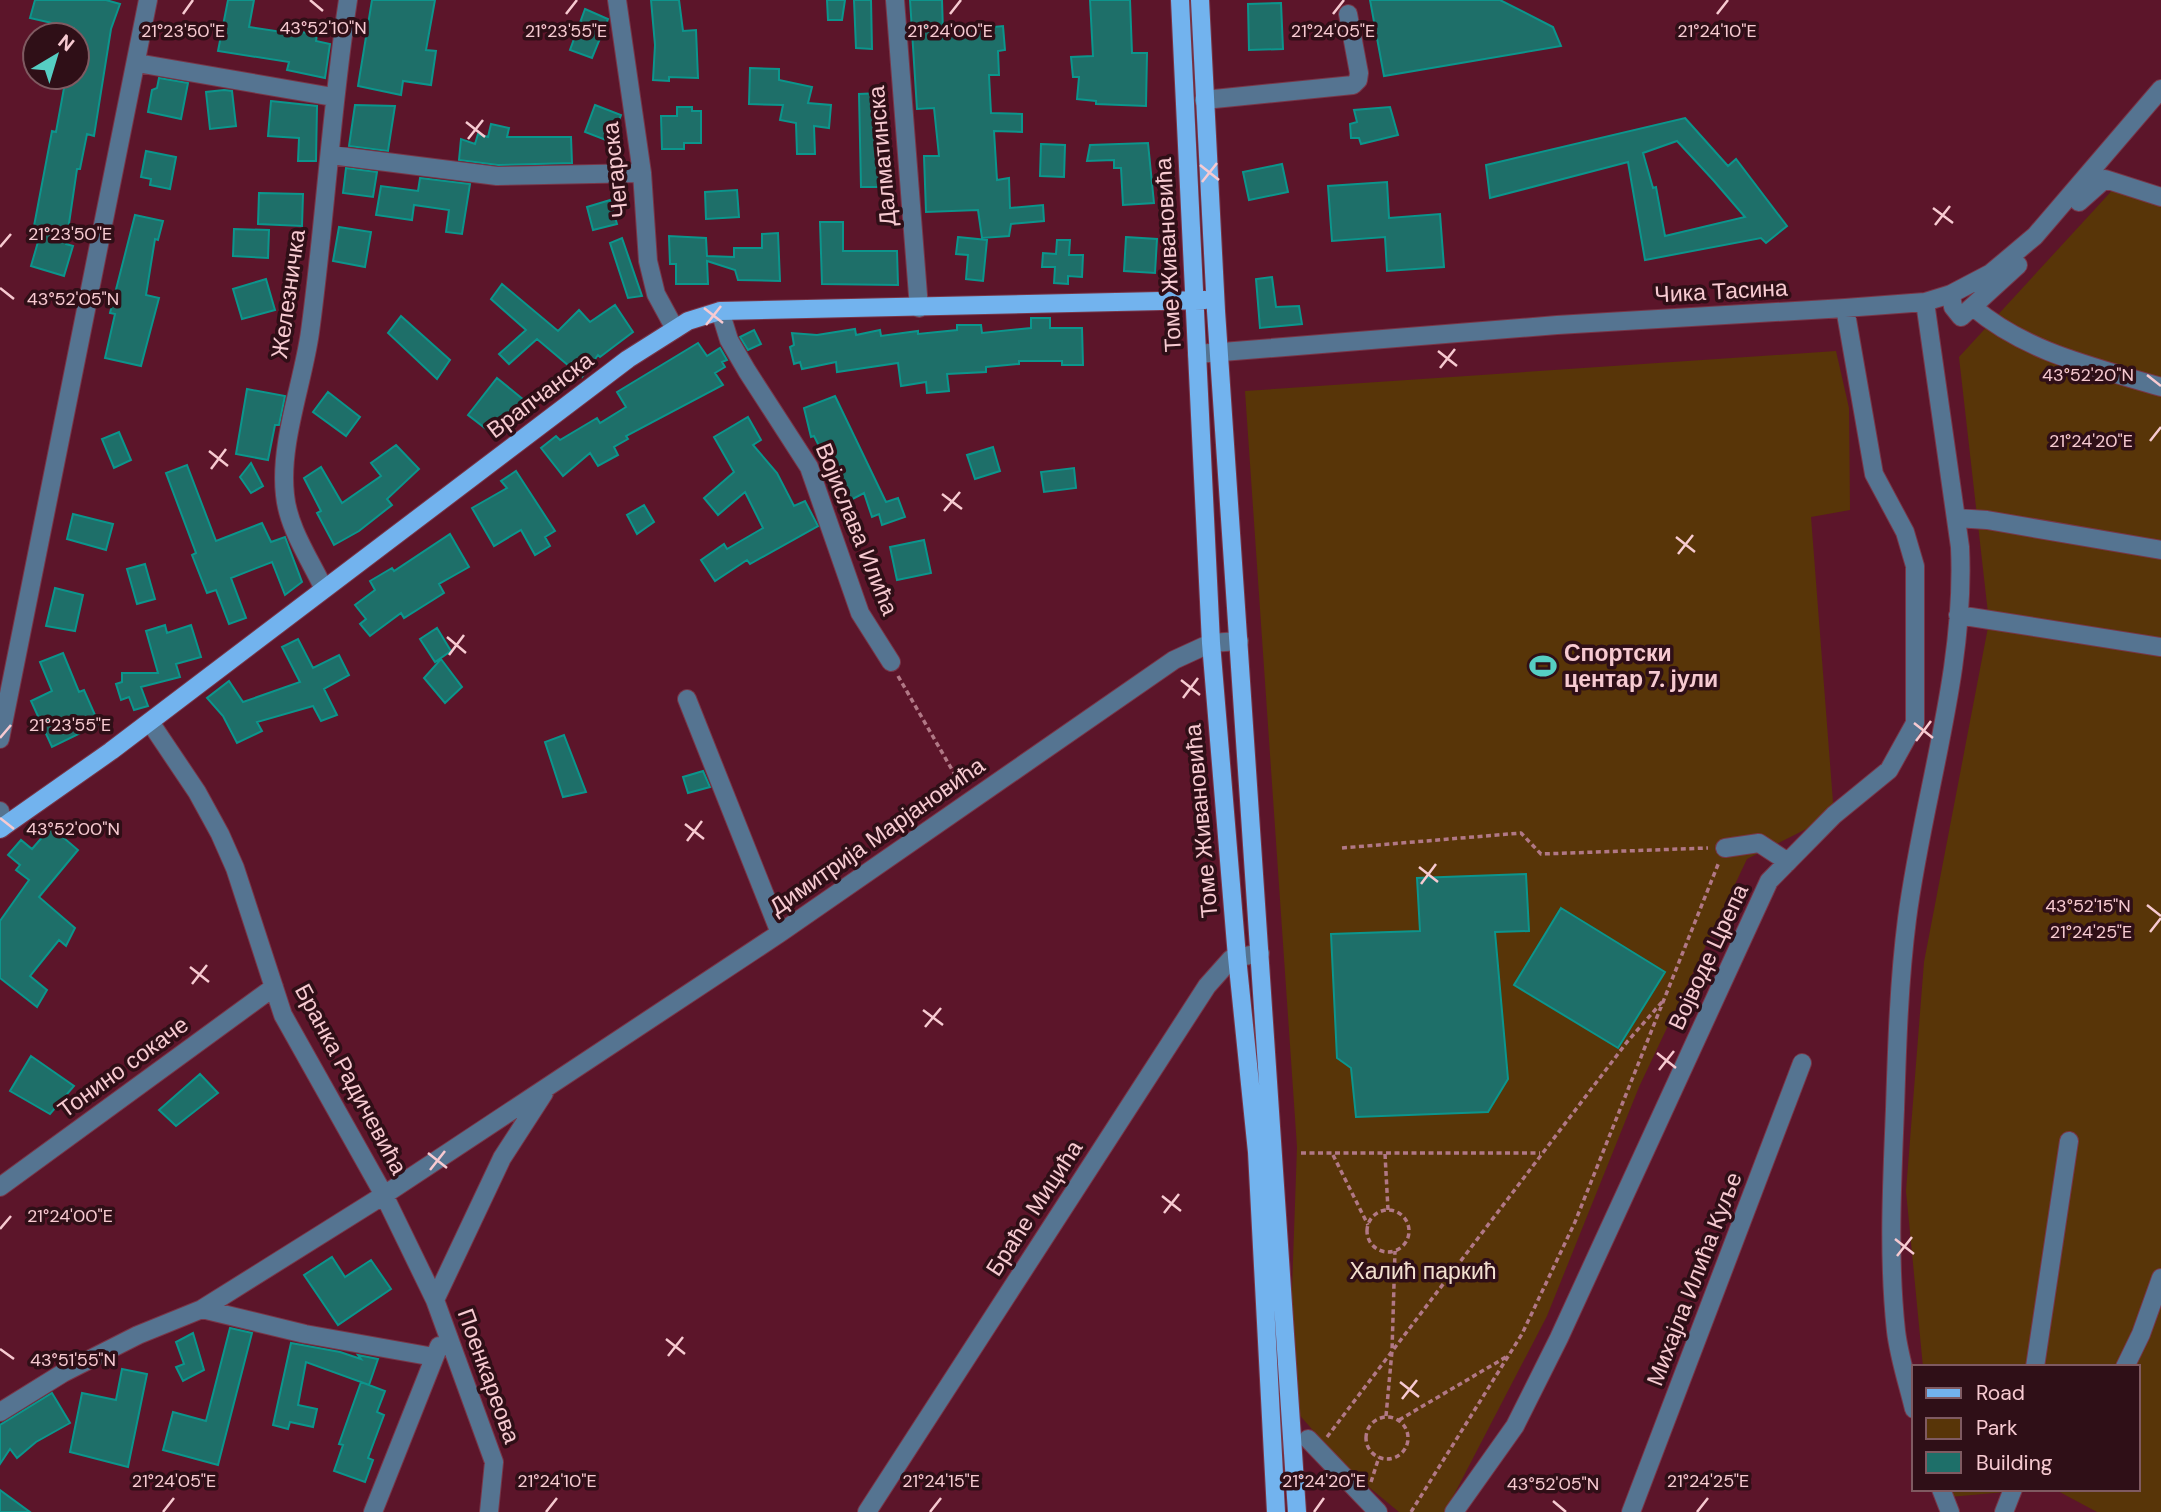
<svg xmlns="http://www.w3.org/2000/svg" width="2161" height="1512" font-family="'DM Sans',sans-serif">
<rect width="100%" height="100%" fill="#5c152a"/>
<path fill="#583508" d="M2118 184 2161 201V1512H2097L2054 1489H2138V1367H1923L1906 1191 1924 962 1989 622 1959 357Z
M1836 351 1849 408 1850 510 1811 517 1834 815 1747 859 1639 1087 1547 1316 1445 1512H1399L1347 1469 1288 1402 1297 1147 1245 391Z
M1947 1489H2039L1949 1497Z"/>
<path fill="#1e6f69" stroke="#0c958c" stroke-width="2" fill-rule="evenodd" d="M35 0H106L120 4 111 29 94 136 87 134 80 169H77L66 244 73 246 64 276 31 266 42 228 34 226 52 131 56 132 66 77H77V35H73L74 28 30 18Z
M228 0H254L249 27 295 34 296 31 317 35 316 41 330 44 325 78 287 70 289 62 218 51Z
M372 0H435L426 50 436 51 431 85 403 81 401 95 358 86Z
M651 0H679L683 31 696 30 698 78 669 77V81L653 80 655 45Z
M827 0H845L842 20H828Z
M854 0H871L872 49 856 48Z
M910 0H942L943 32 1003 26 1005 50 998 51 999 75H989L991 113 1022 114V132L994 131 997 180 1009 178 1010 208 1043 205 1044 221 1011 224 1009 236 982 238 978 210 926 212 924 156H939L934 108 917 109Z
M1090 0H1130L1132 53H1147L1146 106 1096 104V101L1077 99 1079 77H1073L1071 57 1093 56Z
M1370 0H1500L1553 27 1561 46 1384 76Z
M1281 3 1283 49 1249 50 1248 4Z
M585 9 608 19 592 58 570 50Z
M750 68 779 69V80L812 87 808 103 831 105 829 128 814 126 815 154H797L796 123 780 120 783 105 749 104Z
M159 78 188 83 181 119 148 112 152 90 157 88Z
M224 90 232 91 236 126 210 129 206 92Z
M880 93 884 144H888L889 187H861L859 94Z
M271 101 317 106 316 161H298L299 138 268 136Z
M355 105 395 106 388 151 349 146Z
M595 105 621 115 611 142 585 132Z
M677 107H692V111H701V143H684V149H662L661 116H677Z
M1390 107 1398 135 1361 144 1359 138H1351L1350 124 1357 122 1354 110Z
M1685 118 1728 166 1736 159 1787 226 1766 243 1761 238 1645 260 1628 162 1490 198 1486 165ZM1677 141 1714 181 1745 217 1665 236 1656 187 1653 188 1643 153Z
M491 124 509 128 507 137H571L572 163 498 165 459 160 461 139 475 144 478 134 488 137Z
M1148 143 1154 203 1123 205 1121 168H1114V160L1087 161 1090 145Z
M1041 144 1065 145 1064 177 1040 176Z
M146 151 176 157 170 189 150 185 151 179 141 177Z
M1282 164 1288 192 1249 200 1243 172Z
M346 168 377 172 373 197 343 193Z
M420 178 470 184 462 234 446 232 449 210 414 205 412 220 376 215 381 186 418 191Z
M1387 182 1389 218 1440 214 1444 267 1387 271 1385 237 1332 241 1328 186Z
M737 190 739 217 706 219 705 192Z
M259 193 303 194 302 226 258 224Z
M610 200 617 224 593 230 587 207Z
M135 215 163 221 158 240 155 239 146 295 159 298 141 366 105 358 115 314 110 313Z
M820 222H843V251H897L898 285 822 284Z
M339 227 371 232 365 267 333 261Z
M234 229 269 230 268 258 233 256Z
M778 233 780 281 738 280 735 270 707 261 708 284H676V264H670L669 236 706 238 707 256 734 257V248H762V234Z
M958 237 987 240 983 281 966 279 968 255 956 254Z
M1126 237 1157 239 1155 273 1124 271Z
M622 238 642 296 628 298 610 243Z
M1057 240H1070L1069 255H1083L1082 277 1068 276V284L1054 283 1055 267H1042L1043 253 1056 254Z
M1272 277 1276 307 1299 306 1302 324 1260 328 1256 279Z
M266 279 275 310 242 319 233 289Z
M502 284 558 331 579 310 590 322 615 305 633 332 600 357 598 355 582 377 537 339 509 364 499 354 526 330 491 299Z
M401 316 450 360 437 379 388 333Z
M1031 318H1050V328H1082L1083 365H1062V361H1019V364L986 367V372L947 374 949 391 927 393 926 382 901 386 898 363 837 372 836 362 802 369 800 362 794 364 790 347 794 345 792 333 817 335 855 329 856 335 880 330 881 336 918 331V334L957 330V325H981L982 333 1031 328Z
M754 330 761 344 748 350 740 337Z
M698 343 707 356 720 348 727 360 722 362 725 367 715 373 723 385 626 436 628 439 614 447 618 455 598 466 590 453 563 476 541 448 556 436 560 440 597 418 600 423 626 407 617 392Z
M497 378 530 405 517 421 509 415 494 435 468 415Z
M247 389 285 396 279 425H275L268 460 236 454Z
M328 392 360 417 346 436 313 412Z
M835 396 886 502 898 498 905 517 882 525 879 514 872 517 864 493 847 502 814 436 811 437 804 408Z
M748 417 761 440 753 445 777 473 794 506 805 501 818 526 750 564 747 560 715 581 701 560 724 544 727 549 763 528 745 492 718 515 704 498 734 472 714 437Z
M119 432 131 460 114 468 102 439Z
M396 445 419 469 387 499 392 505 359 531 334 545 317 513 321 511 304 478 321 467 342 503 381 476 371 463Z
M993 447 1000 471 975 479 967 455Z
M251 463 263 486 251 493 240 477Z
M187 465 216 541 262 523 271 542 285 537 302 582 285 595 272 562 231 578 246 618 229 624 216 590 207 593 192 555 196 553 166 473Z
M1074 468 1076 488 1044 492 1041 472Z
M516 471 555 531 545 537 550 546 535 555 521 530 494 546 472 508 507 488 501 481Z
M644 505 654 522 637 534 627 515Z
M73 514 113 524 106 550 67 539Z
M450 534 469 567 439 584 444 593 404 618 401 613 370 636 360 624 366 619 355 605 375 590 370 581 392 568 394 571Z
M924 540 931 573 897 580 890 547Z
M145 564 155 599 137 604 127 569Z
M55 588 83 595 75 631 46 626Z
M165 625 167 633 191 625 201 657 176 664 180 677 141 687 148 706 134 710 129 697 121 700 116 684 122 682V673H158L146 631Z
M437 628 451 651 435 662 420 639Z
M298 639 313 668 339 655 349 675 324 689 337 715 321 721 313 706 257 722 262 731 237 743 223 716 207 698 229 681 243 702 300 682 282 647Z
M63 653 79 692 84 690 99 724 52 747 31 701 52 691 40 662Z
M441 659 462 687 445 703 424 678Z
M564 735 586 792 563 797 545 742Z
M703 771 710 787 688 793 683 777Z
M51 827 78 850 39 897 75 928 66 946 59 940 30 976 47 990 37 1007 0 978V921L29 880 16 870 20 865 8 855 21 840 32 849Z
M1526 874 1529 931 1495 932 1508 1079 1488 1112 1356 1117 1351 1068 1337 1058 1331 934 1420 931 1417 878Z
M1561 908 1665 972 1618 1048 1514 985Z
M31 1056 74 1086 50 1114 10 1091Z
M200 1074 218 1093 176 1126 159 1110Z
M332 1257 345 1277 371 1260 391 1289 338 1325 304 1275Z
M230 1328 252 1333 218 1465 163 1450 173 1412 206 1421Z
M193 1333 204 1370 183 1381 176 1367 184 1364 176 1342Z
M291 1343 340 1352 361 1359 358 1355 378 1359 369 1385 306 1362 298 1405 317 1409 313 1427 290 1422 288 1429 273 1425Z
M122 1369 147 1374 128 1467 70 1452 82 1393 116 1400Z
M361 1382 385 1391 377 1412 384 1415 368 1458 373 1460 365 1482 334 1471 343 1445 339 1444Z
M52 1393 70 1423 36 1442 17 1458 10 1449 0 1464V1425Z
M0 1490 30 1512H0Z"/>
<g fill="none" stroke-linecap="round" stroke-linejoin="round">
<defs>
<path id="minor" d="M617 0 642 173 648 261 656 294 675 329
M895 0 919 308
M137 63 333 97
M1204 100 1353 85 1358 80 1359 73 1348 14
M331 155 497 176 642 173
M2079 202 2105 179 2161 197
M1951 294 1953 307 1961 317 2018 265
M1973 307C2027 353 2095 367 2161 387
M720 311 729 340 747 371 809 467 860 613 891 662
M1197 354 1557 325 1845 308 1925 302 1951 294 1991 273 2035 236 2161 89
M1956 518 1987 520 2161 550
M323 587C309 558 288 527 285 495 279 444 303 383 310 332 325 222 331 110 348 0
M1958 615 2161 647
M687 699 780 933
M150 722 197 792 220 834 235 868 283 1015 384 1195 435 1300 494 1462 489 1512
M0 739 148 0
M0 811 2 828
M1725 848 1759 843 1788 862
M0 1187 274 987
M435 1300 502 1158 544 1093
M202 1309 305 1334 434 1357
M2035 1367 2069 1141
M2125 1367 2141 1334 2161 1278
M1914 1409C1908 1384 1899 1357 1896 1331 1888 1257 1892 1183 1895 1109 1897 1046 1899 981 1907 919 1923 795 1966 672 1960 547L1925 302
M0 1412 63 1373 138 1335 202 1309 384 1195 780 933 1174 660 1211 643 1239 641
M1308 1439 1378 1512
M1941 1489 1950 1512
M373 1512 439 1346
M867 1512 1207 986 1231 959 1260 953
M1454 1512 1515 1426 1559 1338 1769 881 1834 815 1889 770 1915 723V566L1905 532 1874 474 1845 308
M1631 1512 1802 1063
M2004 1512 2013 1489"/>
<path id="major" d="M1180 0 1211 643 1237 957 1257 1152 1276 1512
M1200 0 1216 311 1297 1512
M0 829 111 751 628 359 688 321 720 311 1205 300"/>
</defs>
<use href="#minor" stroke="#783648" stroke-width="20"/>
<use href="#major" stroke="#783648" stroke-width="20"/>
<path stroke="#b17886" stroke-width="3.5" stroke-dasharray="5 3.5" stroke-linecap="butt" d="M898 676 962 787
M1342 848 1521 833 1541 854 1708 848
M1301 1153H1540
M1385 1154 1388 1210
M1333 1155 1368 1225
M1367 1231a21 21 0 1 1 42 0a21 21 0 1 1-42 0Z
M1386 1416 1392 1351 1395 1251
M1366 1438a21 21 0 1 1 42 0a21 21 0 1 1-42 0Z
M1399 1420 1506 1357
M1327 1437 1627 1042 1662 1002
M1371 1482 1379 1457
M1411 1512 1522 1334 1575 1222 1719 862"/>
<use href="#minor" stroke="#557491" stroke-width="18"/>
<use href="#major" stroke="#72b3ee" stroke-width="18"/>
</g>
<path fill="none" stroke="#f7cad1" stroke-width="2.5" d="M310 0 323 11M183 14 193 0M566 14 577 0M950 14 961 0M1333 14 1344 0M1717 14 1728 0M466 122 485 137M468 139 483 120M1200 165 1219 180M1202 182 1217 163M1933 208 1953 223M1935 225 1950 206M0 247 11 234M0 288 14 299M704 308 723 323M706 325 721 306M1438 351 1457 366M1440 368 1455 349M2147 375 2161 386M2150 441 2161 427M209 451 228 466M211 469 226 449M942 494 962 509M944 511 960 492M1676 537 1695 552M1678 554 1693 535M447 637 466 653M449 655 464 635M1181 680 1200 695M1183 698 1198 678M1914 723 1933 738M0 738 11 725M1916 741 1931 721M0 818 14 829M685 824 704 839M687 841 702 821M1419 867 1438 882M1421 884 1436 864M2147 905 2161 916M2150 932 2161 918M190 967 209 982M192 984 207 965M923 1010 943 1025M925 1027 941 1008M1657 1053 1676 1068M1659 1070 1674 1051M428 1153 447 1168M430 1170 445 1151M1162 1196 1181 1211M1164 1213 1179 1194M0 1229 11 1216M1895 1239 1914 1254M1897 1256 1912 1237M666 1339 685 1354M0 1349 14 1359M668 1356 683 1337M1400 1382 1419 1397M1402 1399 1417 1380M1553 1501 1566 1512M163 1512 174 1498M546 1512 557 1498M930 1512 941 1498M1314 1512 1324 1498M1697 1512 1708 1498"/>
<defs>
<symbol id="stadium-bare" viewBox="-9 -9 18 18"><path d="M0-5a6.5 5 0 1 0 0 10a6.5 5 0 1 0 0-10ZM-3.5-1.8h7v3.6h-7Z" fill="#56cec3" stroke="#2f0f17" stroke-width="2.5" paint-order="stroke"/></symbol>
</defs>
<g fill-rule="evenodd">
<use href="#stadium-bare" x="1524" y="647" width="38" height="38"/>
</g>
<g text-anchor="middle" stroke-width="7" stroke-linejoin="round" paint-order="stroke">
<g font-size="23" fill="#f7cad1" stroke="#2f0f17">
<text transform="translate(882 156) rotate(-95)" y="8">Далматинска</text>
<text transform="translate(615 170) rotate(-96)" y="8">Чегарска</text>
<text transform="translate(1168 255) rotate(-93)" y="8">Томе Живановића</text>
<text transform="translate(1721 291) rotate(-3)" y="8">Чика Тасина</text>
<text transform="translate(288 294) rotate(-82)" y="8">Железничка</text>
<text transform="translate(540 395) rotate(-37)" y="8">Врапчанска</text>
<text transform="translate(857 529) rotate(68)" y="8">Војислава Илића</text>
<text transform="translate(1201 821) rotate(-95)" y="8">Томе Живановића</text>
<text transform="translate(877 836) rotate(-35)" y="8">Димитрија Марјановића</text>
<text transform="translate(1708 957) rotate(-65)" y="8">Војводе Црепа</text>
<text transform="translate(123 1067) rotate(-36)" y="8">Тонино сокаче</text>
<text transform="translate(351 1079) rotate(62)" y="8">Бранка Радичевића</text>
<text transform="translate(1034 1208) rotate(-57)" y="8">Браће Мицића</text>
<text transform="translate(1694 1279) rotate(-69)" y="8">Михајла Илића Куље</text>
<text transform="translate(489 1376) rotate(70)" y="8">Поенкареова</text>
</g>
<g font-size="23" font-weight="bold" fill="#f7cad1" stroke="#2f0f17" text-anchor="start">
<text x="1564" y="661">Спортски<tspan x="1564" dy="26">центар 7. јули</tspan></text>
</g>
<g font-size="23" fill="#f3e1cf" stroke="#2f0f17">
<text x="1423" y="1279">Халић паркић</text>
</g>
</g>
<g font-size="18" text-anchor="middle" fill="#f7cad1" stroke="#2f0f17" stroke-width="7" stroke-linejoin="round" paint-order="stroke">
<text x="323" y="34">43°52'10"N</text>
<text x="183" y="37">21°23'50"E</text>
<text x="566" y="37">21°23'55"E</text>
<text x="1333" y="37">21°24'05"E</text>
<text x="1717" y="37">21°24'10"E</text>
<text x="950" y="37">21°24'00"E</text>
<text x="70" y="240">21°23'50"E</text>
<text x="73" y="305">43°52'05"N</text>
<text x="2088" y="381">43°52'20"N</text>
<text x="2091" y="447">21°24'20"E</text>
<text x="70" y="731">21°23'55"E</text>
<text x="73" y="835">43°52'00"N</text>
<text x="2088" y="912">43°52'15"N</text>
<text x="2091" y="938">21°24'25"E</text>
<text x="70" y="1222">21°24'00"E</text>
<text x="73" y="1366">43°51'55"N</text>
<text x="174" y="1487">21°24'05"E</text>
<text x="557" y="1487">21°24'10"E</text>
<text x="941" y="1487">21°24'15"E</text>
<text x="1324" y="1487">21°24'20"E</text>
<text x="1708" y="1487">21°24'25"E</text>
<text x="1553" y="1490">43°52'05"N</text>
</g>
<rect x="1912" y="1365" width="228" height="126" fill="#2f0f17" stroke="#7f5a61" stroke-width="2"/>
<rect x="1926" y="1388" width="35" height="10" fill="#72b3ee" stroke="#7f5a61" stroke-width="2"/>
<text x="1976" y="1400" font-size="21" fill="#f7cad1">Road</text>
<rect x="1926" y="1418" width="35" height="21" fill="#583508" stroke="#7f5a61" stroke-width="2"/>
<text x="1976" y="1435" font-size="21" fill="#f7cad1">Park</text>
<rect x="1926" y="1452" width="35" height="21" fill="#1e6f69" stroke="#7f5a61" stroke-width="2"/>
<text x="1976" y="1470" font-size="21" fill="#f7cad1">Building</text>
<g transform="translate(56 56) rotate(38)"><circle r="33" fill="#2f0f17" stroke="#7f5a61" stroke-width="2"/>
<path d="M0-5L12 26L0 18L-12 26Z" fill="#56cec3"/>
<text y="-10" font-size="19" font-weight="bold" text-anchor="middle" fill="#f7cad1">N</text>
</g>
</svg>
